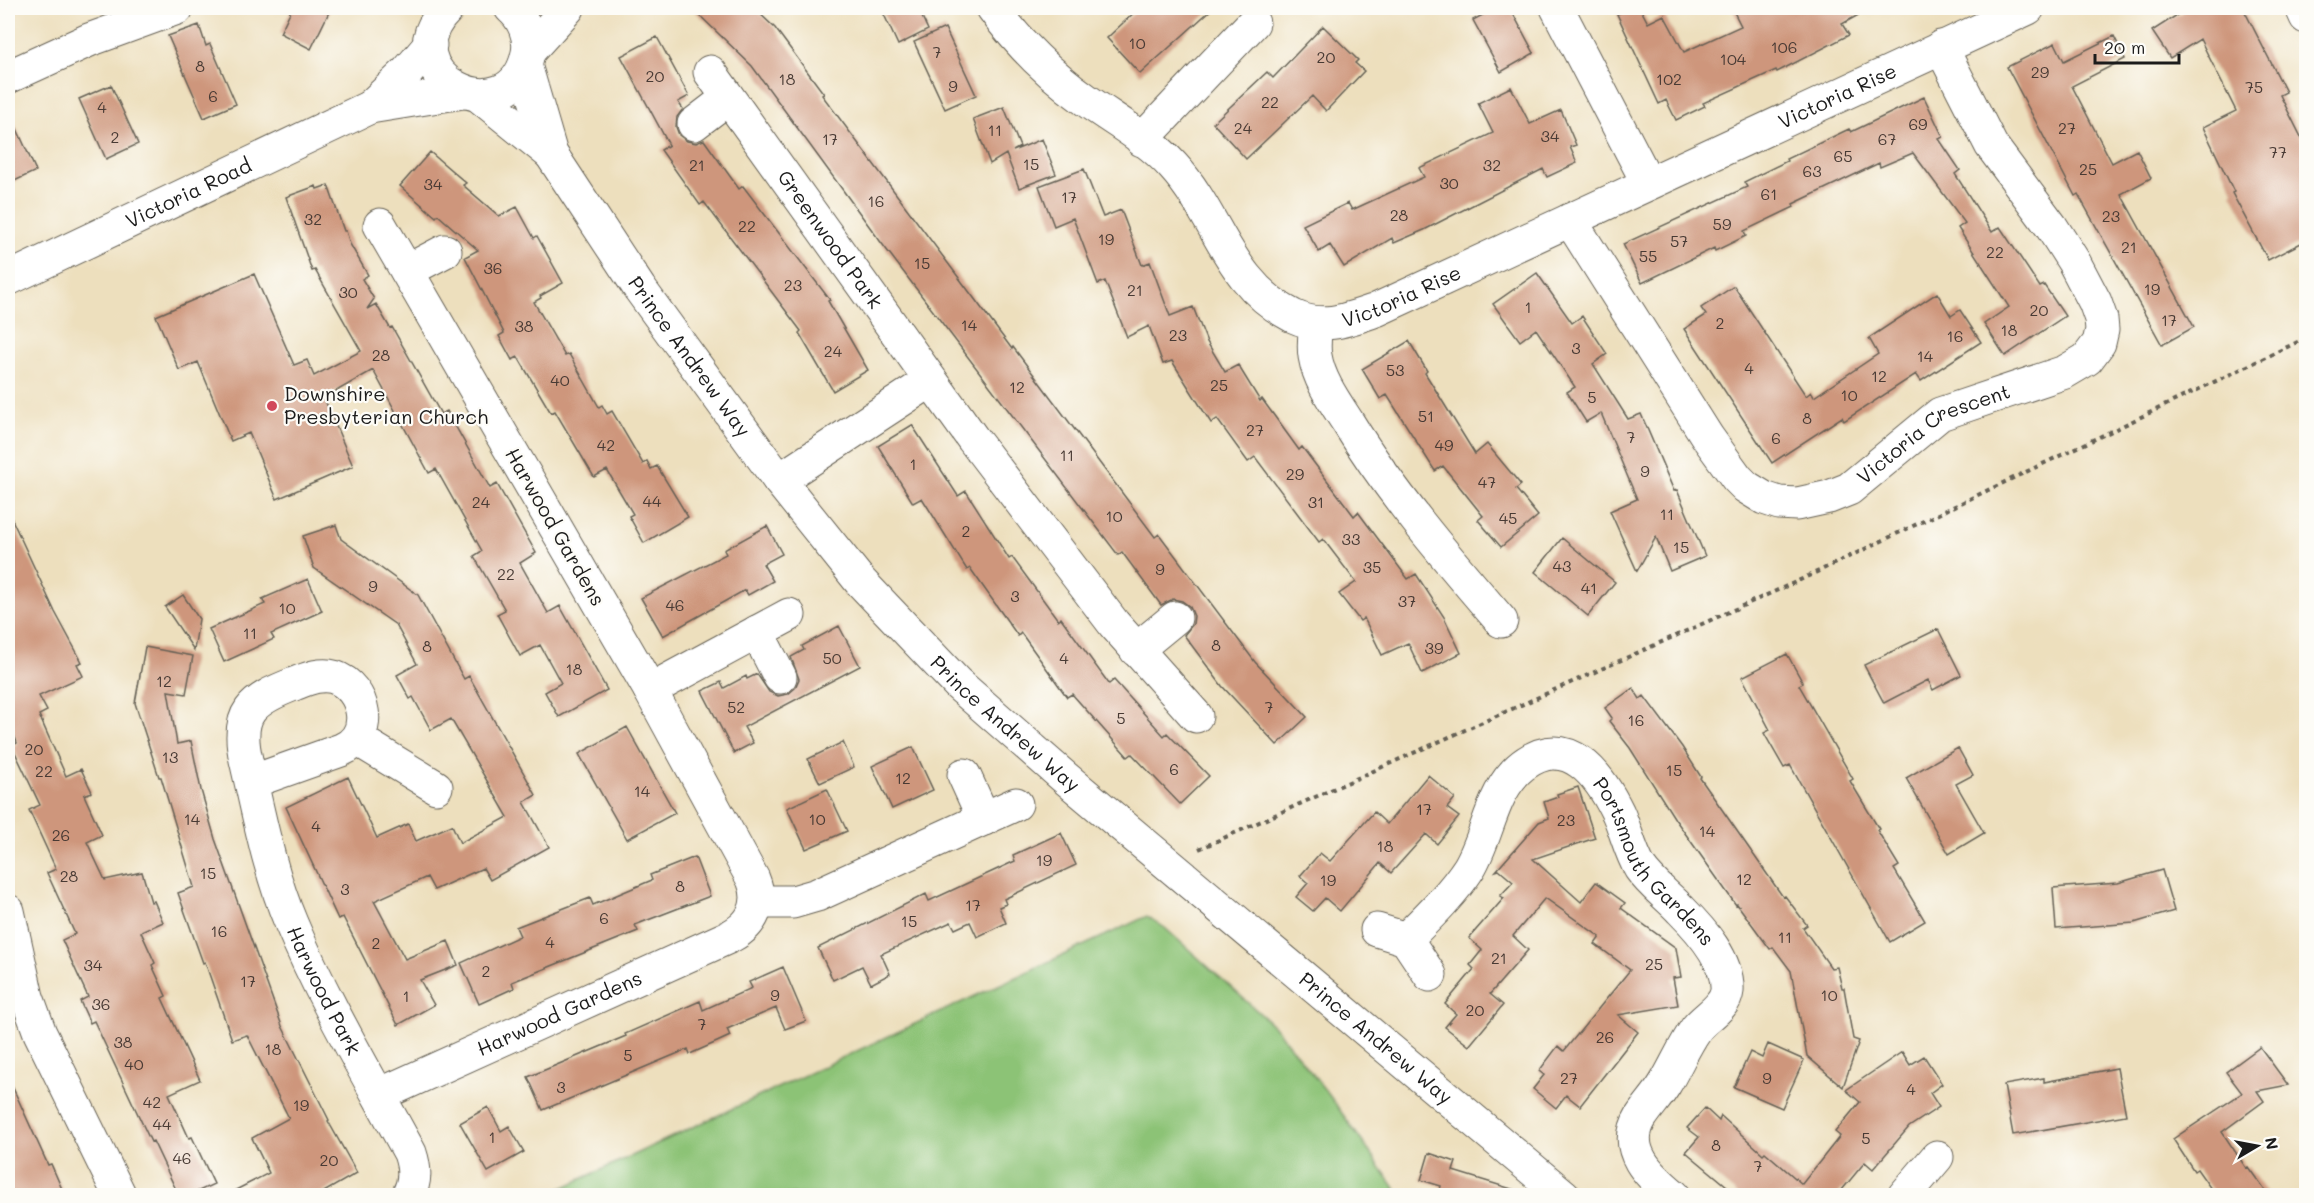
<svg xmlns="http://www.w3.org/2000/svg" width="2314" height="1203" font-family="Mali,sans-serif">
<rect width="100%" height="100%" fill="#fdfcf7"/>
<filter id="ink" filterUnits="userSpaceOnUse"><feTurbulence type="fractalNoise" baseFrequency=".0167" numOctaves="2"/><feDisplacementMap in="SourceGraphic" scale="12" xChannelSelector="R" yChannelSelector="G"/><feConvolveMatrix kernelMatrix="1 2 1 2 8 2 1 2 1" color-interpolation-filters="sRGB"/></filter>
<filter id="wash" filterUnits="userSpaceOnUse"><feTurbulence type="fractalNoise" baseFrequency=".008" numOctaves="4" result="noise"/><feDisplacementMap in="SourceGraphic" scale="24" xChannelSelector="R" yChannelSelector="G"/><feGaussianBlur stdDeviation="1.35" result="paint"/><feColorMatrix in="noise" values="0 0 0 0 0 0 0 0 0 0 0 0 0 0 0 0 0 1.4 0 .05"/><feComposite in="paint" operator="in"/></filter>
<g filter="url(#wash)">
<rect width="100%" height="100%" fill="#eddfbd"/>
<path fill="#8cc376" stroke="#547049" stroke-width="1.5" d="M1147 916 1165 928 1274 1026 1329 1095 1400 1195H547Z"/>
<g id="blocks">
<path fill="#ce967b" d="M292 8H331L311 49 280 33Z
M692 8H754L775 28 824 94 822 95 965 286 1012 349 1013 347 1155 537 1159 534 1255 662 1307 717 1277 745 1222 686 1184 635 1193 624 1194 616 1190 607 1182 601 1173 599 1161 605 1122 552 1118 555 880 241 752 66Z
M881 8H918L928 30 898 45Z
M1139 8H1213L1140 74 1107 38Z
M1496 8H1510L1534 53 1501 72 1473 20Z
M1630 8H1640L1648 23 1664 15 1684 52 1741 26 1732 8H1871L1842 24 1849 35 1777 72 1776 70 1703 103 1705 106 1676 120 1666 100 1659 104 1617 14Z
M2188 8H2243L2286 92 2280 95 2307 149V240L2268 260 2232 193 2234 192 2203 127 2236 111 2200 39 2170 58 2152 31Z
M199 25 206 46 210 44 236 104 204 118 168 36Z
M1323 26 1358 60 1355 63 1364 71 1326 111 1312 96 1246 159 1213 123 1267 72 1273 78Z
M945 28 976 95 945 109 914 42Z
M2114 36 2125 59 2072 86 2112 163 2137 150 2151 178 2121 194 2194 327 2162 345 2078 194 2075 196 2007 67 2055 43 2064 61Z
M657 37 689 96 678 102 683 109 677 117 676 127 679 135 687 141 696 143 704 140 739 189 743 186 830 300 828 301 868 370 833 391 799 333 801 331 704 202 700 205 661 150 669 145 621 56Z
M111 85 138 144 106 159 79 99Z
M1511 87 1530 124 1561 110 1576 145 1570 147 1577 163 1547 177 1543 169 1424 230 1394 243 1392 238 1344 267 1330 245 1319 252 1303 225 1348 203 1352 210 1424 177 1419 168 1493 133 1478 103Z
M1924 97 1943 137 1939 139 1960 170 1955 174 1992 232 2000 227 2040 287 2044 285 2065 316 2005 356 1984 324 2009 307 1958 228 1965 223 1913 153 1880 167 1879 163 1793 204 1794 207 1744 231 1746 236 1715 251 1714 248 1642 283 1623 244 1747 187 1744 182 1787 161 1786 159 1849 129 1851 132Z
M1004 107 1020 147 1013 151 1042 139 1056 174 1019 188 1006 154 990 164 973 119Z
M8 109 36 171 8 184Z
M430 152 466 183 463 185 499 216 517 207 534 238 537 236 563 283 540 296 541 298 534 302 565 356 569 354 599 407 602 405 607 414 612 411 643 464 647 461 651 469 657 466 688 517 644 543 629 516 633 514 607 470 594 477 555 411 551 413 518 357 512 360 499 336 504 333 465 257 478 250 438 215 436 217 400 186Z
M1084 169 1103 217 1121 210 1142 265 1150 262 1170 316 1193 307 1207 342 1225 372 1238 365 1260 401 1262 399 1299 450 1302 447 1354 516 1358 512 1408 579 1416 574 1444 617 1461 653 1422 673 1408 643 1382 655 1364 618 1360 621 1339 594 1356 582 1323 539 1319 542 1255 457 1248 462 1217 419 1211 423 1172 361 1163 364 1149 326 1127 337 1105 281 1098 284 1073 218 1054 226 1039 186Z
M328 185 344 231H346L350 244 368 275 362 279 374 299 367 309 376 304 390 328 392 327 441 414 447 411 490 488 497 484 536 553 520 563 548 613 560 606 607 690 559 717 545 692 561 683 540 645 520 656 497 614 505 610 474 556 482 551 436 469 429 473 373 370 324 398 353 466 277 499 249 433 231 441 198 362 179 370 156 316 254 274 294 365 307 360 314 376 361 351 315 270 312 271 286 197 316 186 317 189Z
M1537 273 1572 323 1582 316 1607 354 1593 364 1628 419 1641 414 1674 491 1677 490 1705 556 1670 571 1656 537 1637 571 1610 511 1637 499 1601 413 1586 422 1567 392 1575 387 1536 329 1520 341 1493 304Z
M1734 286 1806 396 1811 392 1814 397 1878 354 1869 338 1937 293 1951 316 1960 310 1981 342 1921 381 1916 374 1844 421 1842 417 1772 463 1684 329 1706 315 1701 308Z
M1409 341 1427 371 1425 373 1475 454 1487 444 1521 485 1516 489 1538 516 1501 547 1478 520 1483 516 1443 466 1435 471 1387 395 1380 399 1362 369Z
M912 425 958 496 966 491 1009 559 1012 557 1058 620 1061 618 1109 684 1114 680 1164 736 1167 733 1209 776 1180 804 1132 754 1128 757 1072 694 1067 697 1021 633 1018 636 970 568 967 570 922 498 913 503 878 446Z
M8 511 55 612 82 662 77 664 83 676 39 696 47 711 39 715 66 776 81 769 92 792 84 795 102 835 87 842 105 880 142 872 151 902 154 901 163 922 141 932 155 963 152 965 166 996 162 998 200 1080 169 1094 189 1138 192 1137 214 1184 188 1196H179L153 1141 151 1142 94 1021 90 1023 80 1001 88 997 62 940 75 934 47 873 56 869 29 810 40 805 12 746 17 743 8 718Z
M336 525 341 539 418 595 464 679 469 676 536 795 524 802 549 847 490 880 483 868 434 890 427 877 374 901 405 959 448 941 458 965 420 980 434 1005 398 1025 343 917 338 919 286 807 348 777 377 838 408 824 416 841 452 825 460 843 508 817 451 719 431 730 413 697 410 699 397 675 417 664 396 625 314 568 303 536Z
M767 526 782 554 763 564 773 581 748 595 745 590 663 636 641 598 726 554 724 550Z
M1562 538 1615 582 1588 616 1535 572Z
M308 579 322 611 271 634 274 639 224 662 209 629 265 604 262 599Z
M183 595 199 619 194 650 165 607Z
M839 626 860 666 744 727 753 743 734 753 702 691 721 682 724 688 746 676 747 679 757 674 769 692 778 696 788 694 795 688 799 679 791 657 804 650 802 646Z
M1938 629 1961 675 1933 690 1928 680 1884 703 1864 665Z
M145 647 193 656 186 694 168 691 177 744 191 741 201 790 215 839 282 1026 329 1120 328 1121 357 1173 317 1196H224L269 1173 252 1138 289 1118 247 1035 232 1040 205 962 203 963 178 893 194 887 161 777H159L135 703Z
M1787 654 1803 683 1799 685 1853 779 1850 781 1879 829 1877 830 1899 866 1894 869 1925 921 1890 942 1790 765 1784 768 1764 733 1770 730 1742 677Z
M1633 688 1640 699 1644 696 1682 747 1701 777 1700 778 1783 897 1785 896 1807 925 1803 928 1831 968 1837 967 1842 988H1844L1853 1039 1859 1041 1843 1087 1807 1056 1791 971 1773 947 1770 949 1737 904 1736 905 1675 819 1630 748 1609 721 1612 718 1605 708Z
M627 727 675 813 627 839 579 754Z
M843 742 854 767 820 783 808 759Z
M913 747 933 790 892 809 872 766Z
M1958 748 1973 775 1956 784 1984 833 1949 854 1906 778Z
M1428 775 1455 798 1447 808 1459 817 1437 844 1426 834 1391 873 1380 863 1340 911 1325 898 1313 911 1296 897 1308 883 1300 876 1320 853 1330 861 1374 812 1387 824Z
M1578 787 1595 838 1533 859 1581 902 1596 882 1625 903 1621 908 1676 948 1681 977 1673 978 1678 1005 1618 1015 1638 1032 1580 1106 1566 1095 1556 1108 1533 1089 1544 1075 1539 1071 1558 1046 1564 1051 1630 970 1595 944 1600 937 1545 898 1513 936 1528 950 1490 994 1503 1005 1469 1046 1445 1027 1456 1014 1445 1004 1474 969 1470 965 1482 950 1469 938 1504 898 1500 896 1513 882 1499 870 1496 871 1539 822 1549 818 1544 802 1558 797 1557 794Z
M827 789 847 831 806 849 787 808Z
M1061 833 1076 865 1004 899 1006 904 999 907 1006 923 977 937 970 922 955 929 951 922 881 954 890 974 871 984 862 966 833 980 818 948 926 894 929 901 1015 861 1013 855Z
M695 857 710 896 635 925 638 931 512 982 514 988 479 1004 461 963 520 936 516 927 590 898 593 905 652 880 650 875Z
M2162 870 2174 911 2134 923 2056 929 2053 888 2118 883Z
M783 967 806 1021 785 1029 776 1008 727 1029 730 1036 717 1042 690 1054 688 1049 543 1110 528 1077 626 1036 625 1034 700 1001 703 1010 752 988 749 982Z
M1768 1044 1804 1060 1782 1108 1734 1087 1750 1052 1762 1058Z
M2260 1047 2288 1085 2257 1091 2264 1101 2222 1132 2246 1168 2248 1167 2269 1196H2216L2197 1169 2194 1171 2173 1139 2242 1093 2226 1072Z
M1902 1052 1910 1065 1924 1056 1942 1084 1930 1093 1939 1107 1909 1127 1873 1169 1865 1162 1837 1196H1739L1686 1152 1699 1137 1687 1128 1705 1108 1719 1121 1721 1116 1763 1154 1765 1152 1802 1184 1840 1136 1835 1132 1860 1102 1846 1090Z
M2117 1068 2126 1115 2013 1135 2004 1085 2044 1078V1082Z
M8 1077 48 1165 51 1164 65 1196H8Z
M488 1107 501 1131 509 1126 524 1152 488 1172 460 1123Z
M1429 1153 1456 1162 1453 1171 1515 1190 1514 1196H1438L1441 1186 1421 1180Z"/>
</g>
</g>
<g filter="url(#ink)">
<use href="#blocks" fill-opacity="0" stroke="#656054" stroke-width="1.5"/>
<g fill="none" stroke-linecap="round" stroke-linejoin="round">
<defs>
<g id="minor">
<path d="M448 8C381 73 511 140 528 53 531 36 523 18 511 8"/>
<path id="s1" d="M993 8C1018 43 1051 75 1086 100 1115 121 1149 139 1173 166 1219 216 1227 283 1293 316 1323 330 1347 320 1376 310L2028 8"/>
<path d="M1557 8 1648 183"/>
<path d="M2302 8 2306 17"/>
<path d="M529 51 568 8"/>
<path id="s2" d="M525 65 551 154 640 289 779 480 860 581 958 684 1063 776 1564 1196"/>
<path id="s3" d="M710 72 973 439 1114 624 1196 716"/>
<path d="M8 77 89 40 177 8"/>
<path d="M478 95 551 154"/>
<path d="M370 107 408 71 430 45"/>
<path d="M694 124 728 98"/>
<path d="M1142 140 1253 23"/>
<path id="s4" d="M1570 220 1708 438 1737 478 1746 487 1764 498 1779 503 1797 504 1829 497 1849 489 1940 414 2065 372 2087 359 2099 343 2102 330 2101 319 2095 302 2074 262 2051 226 1991 145 1941 47"/>
<path d="M407 271 445 251"/>
<path id="s5" d="M8 279 370 107 463 92"/>
<path d="M1316 324C1315 334 1313 345 1315 356 1319 380 1334 401 1347 421 1391 493 1446 557 1501 621"/>
<path d="M779 480 930 381"/>
<path d="M757 632 780 677"/>
<path d="M1136 650 1175 618"/>
<path d="M650 690 789 615"/>
<path d="M357 739 436 787"/>
<path d="M964 775 984 819"/>
<path id="s6" d="M251 782 341 750C376 736 365 687 334 677 320 673 307 679 294 684 252 700 235 713 246 760 259 815 269 871 291 923 324 1002 369 1077 410 1153 415 1168 416 1181 408 1196"/>
<path d="M757 902H793L817 895 1016 804"/>
<path d="M8 911 27 997 40 1033 120 1196"/>
<path d="M1377 930 1406 939 1430 975"/>
<path id="s7" d="M1406 939C1428 917 1452 894 1469 868 1489 835 1491 790 1523 765 1568 731 1600 776 1618 813 1626 831 1630 851 1640 868 1651 884 1668 896 1681 910 1701 930 1729 961 1727 991 1725 1008 1706 1016 1696 1029 1684 1046 1676 1066 1665 1084 1658 1096 1648 1106 1641 1117 1621 1150 1650 1176 1674 1196"/>
<path id="s8" d="M379 1095 731 936C753 924 763 903 753 879L650 690 380 225"/>
<path d="M1904 1196 1937 1157"/>
</g>
</defs>
<use href="#minor" stroke="#656054" stroke-width="35"/>
<path stroke="#656054" stroke-width="4" stroke-dasharray="4.5 4.5" stroke-linecap="butt" d="M1199 849 1798 581 2306 338"/>
<use href="#minor" stroke="#fff" stroke-width="33"/>
</g>
</g>
<circle fill="#d1495b" stroke="#fdfcf7" stroke-width="2" cx="272" cy="406" r="6"/>
<g text-anchor="middle" stroke-width="4.5" stroke-linejoin="round" paint-order="stroke">
<g font-size="16" fill="#483a34">
<text x="1137" y="49">10</text>
<text x="1784" y="53">106</text>
<text x="937" y="58">7</text>
<text x="1326" y="63">20</text>
<text x="1733" y="65">104</text>
<text x="200" y="72">8</text>
<text x="2040" y="78">29</text>
<text x="655" y="82">20</text>
<text x="787" y="85">18</text>
<text x="1669" y="85">102</text>
<text x="953" y="92">9</text>
<text x="2254" y="93">75</text>
<text x="213" y="102">6</text>
<text x="1270" y="108">22</text>
<text x="102" y="113">4</text>
<text x="1918" y="130">69</text>
<text x="1243" y="134">24</text>
<text x="2067" y="134">27</text>
<text x="995" y="136">11</text>
<text x="1550" y="142">34</text>
<text x="115" y="143">2</text>
<text x="830" y="145">17</text>
<text x="1887" y="145">67</text>
<text x="2278" y="158">77</text>
<text x="1843" y="162">65</text>
<text x="1031" y="170">15</text>
<text x="697" y="171">21</text>
<text x="1492" y="171">32</text>
<text x="2088" y="175">25</text>
<text x="1812" y="177">63</text>
<text x="1449" y="189">30</text>
<text x="433" y="190">34</text>
<text x="1769" y="200">61</text>
<text x="1069" y="203">17</text>
<text x="876" y="207">16</text>
<text x="1399" y="221">28</text>
<text x="2111" y="222">23</text>
<text x="313" y="225">32</text>
<text x="1722" y="230">59</text>
<text x="747" y="232">22</text>
<text x="1106" y="245">19</text>
<text x="1679" y="247">57</text>
<text x="2129" y="253">21</text>
<text x="1995" y="258">22</text>
<text x="1648" y="262">55</text>
<text x="922" y="269">15</text>
<text x="493" y="274">36</text>
<text x="793" y="291">23</text>
<text x="2152" y="295">19</text>
<text x="1135" y="296">21</text>
<text x="348" y="298">30</text>
<text x="1528" y="313">1</text>
<text x="2039" y="316">20</text>
<text x="2169" y="326">17</text>
<text x="1720" y="329">2</text>
<text x="969" y="331">14</text>
<text x="524" y="332">38</text>
<text x="2009" y="336">18</text>
<text x="1178" y="341">23</text>
<text x="1955" y="342">16</text>
<text x="1576" y="354">3</text>
<text x="833" y="357">24</text>
<text x="381" y="361">28</text>
<text x="1925" y="362">14</text>
<text x="1749" y="374">4</text>
<text x="1395" y="376">53</text>
<text x="1879" y="382">12</text>
<text x="560" y="386">40</text>
<text x="1219" y="391">25</text>
<text x="1017" y="393">12</text>
<text x="1849" y="401">10</text>
<text x="1592" y="403">5</text>
<text x="1426" y="422">51</text>
<text x="1807" y="424">8</text>
<text x="1255" y="436">27</text>
<text x="1631" y="443">7</text>
<text x="1776" y="444">6</text>
<text x="606" y="451">42</text>
<text x="1444" y="451">49</text>
<text x="1067" y="461">11</text>
<text x="913" y="470">1</text>
<text x="1645" y="477">9</text>
<text x="1295" y="480">29</text>
<text x="1487" y="488">47</text>
<text x="652" y="507">44</text>
<text x="481" y="508">24</text>
<text x="1316" y="508">31</text>
<text x="1667" y="520">11</text>
<text x="1114" y="522">10</text>
<text x="1508" y="524">45</text>
<text x="966" y="537">2</text>
<text x="1351" y="545">33</text>
<text x="1681" y="553">15</text>
<text x="1562" y="572">43</text>
<text x="1372" y="573">35</text>
<text x="1160" y="575">9</text>
<text x="506" y="580">22</text>
<text x="373" y="592">9</text>
<text x="1589" y="594">41</text>
<text x="1015" y="602">3</text>
<text x="1407" y="607">37</text>
<text x="675" y="611">46</text>
<text x="287" y="614">10</text>
<text x="250" y="639">11</text>
<text x="1216" y="651">8</text>
<text x="427" y="652">8</text>
<text x="1434" y="654">39</text>
<text x="832" y="664">50</text>
<text x="1064" y="664">4</text>
<text x="574" y="675">18</text>
<text x="164" y="687">12</text>
<text x="736" y="713">52</text>
<text x="1269" y="713">7</text>
<text x="1121" y="724">5</text>
<text x="1636" y="726">16</text>
<text x="34" y="755">20</text>
<text x="170" y="763">13</text>
<text x="1174" y="775">6</text>
<text x="1674" y="776">15</text>
<text x="44" y="777">22</text>
<text x="903" y="784">12</text>
<text x="642" y="797">14</text>
<text x="1424" y="815">17</text>
<text x="192" y="825">14</text>
<text x="817" y="825">10</text>
<text x="1566" y="826">23</text>
<text x="316" y="832">4</text>
<text x="1707" y="837">14</text>
<text x="61" y="841">26</text>
<text x="1385" y="852">18</text>
<text x="1044" y="866">19</text>
<text x="208" y="879">15</text>
<text x="69" y="882">28</text>
<text x="1744" y="885">12</text>
<text x="1328" y="886">19</text>
<text x="680" y="892">8</text>
<text x="345" y="895">3</text>
<text x="973" y="911">17</text>
<text x="604" y="924">6</text>
<text x="909" y="927">15</text>
<text x="219" y="937">16</text>
<text x="1785" y="943">11</text>
<text x="550" y="948">4</text>
<text x="376" y="949">2</text>
<text x="1499" y="964">21</text>
<text x="1654" y="970">25</text>
<text x="93" y="971">34</text>
<text x="486" y="977">2</text>
<text x="248" y="987">17</text>
<text x="775" y="1001">9</text>
<text x="1829" y="1001">10</text>
<text x="406" y="1002">1</text>
<text x="101" y="1010">36</text>
<text x="1475" y="1016">20</text>
<text x="702" y="1030">7</text>
<text x="1605" y="1043">26</text>
<text x="123" y="1048">38</text>
<text x="273" y="1055">18</text>
<text x="628" y="1061">5</text>
<text x="134" y="1070">40</text>
<text x="1569" y="1084">27</text>
<text x="1767" y="1084">9</text>
<text x="561" y="1093">3</text>
<text x="1911" y="1095">4</text>
<text x="152" y="1108">42</text>
<text x="301" y="1111">19</text>
<text x="162" y="1130">44</text>
<text x="492" y="1143">1</text>
<text x="1866" y="1144">5</text>
<text x="1716" y="1151">8</text>
<text x="182" y="1164">46</text>
<text x="329" y="1166">20</text>
<text x="1758" y="1172">7</text>
</g>
<g font-size="20" fill="#1c1c1c" stroke="#fdfcf7">
<text dy="7" stroke="none"><textPath href="#s1" startOffset="1030">Victoria Rise</textPath></text>
<text dy="7" stroke="none"><textPath href="#s5" startOffset="200">Victoria Road</textPath></text>
<text dy="7" stroke="none"><textPath href="#s3" startOffset="206">Greenwood Park</textPath></text>
<text dy="7" stroke="none"><textPath href="#s1" startOffset="550">Victoria Rise</textPath></text>
<text dy="7" stroke="none"><textPath href="#s2" startOffset="338">Prince Andrew Way</textPath></text>
<text dy="7" stroke="none"><textPath href="#s4" startOffset="532">Victoria Crescent</textPath></text>
<text transform="translate(555 527) rotate(60)" y="7">Harwood Gardens</text>
<text dy="7" stroke="none"><textPath href="#s2" startOffset="824">Prince Andrew Way</textPath></text>
<text dy="7" stroke="none"><textPath href="#s7" startOffset="400">Portsmouth Gardens</textPath></text>
<text dy="7" stroke="none"><textPath href="#s6" startOffset="579">Harwood Park</textPath></text>
<text dy="7" stroke="none"><textPath href="#s8" startOffset="198">Harwood Gardens</textPath></text>
<text dy="7" stroke="none"><textPath href="#s2" startOffset="1310">Prince Andrew Way</textPath></text>
</g>
<g font-size="20" fill="#1c1c1c" stroke="#fdfcf7" text-anchor="start">
<text x="284" y="401">Downshire<tspan x="284" dy="23">Presbyterian Church</tspan></text>
</g>
</g>
<rect width="2314" height="1203" fill="none" stroke="#fdfcf7" stroke-width="30"/>
<g transform="translate(2257 1146) rotate(80)" stroke="#fdfcf7" stroke-width="4.5" paint-order="stroke">
<path d="M0-4.5L10 22L0 15L-10 22Z" fill="#1c1c1c"/>
<text y="-9" font-size="16" font-weight="bold" text-anchor="middle" fill="#1c1c1c">N</text>
</g>
<path d="M2095 54v9h84v-9" fill="none" stroke="#1c1c1c" stroke-width="3"/>
<text x="2104" y="54" font-size="18" fill="#1c1c1c" stroke="#fdfcf7" stroke-width="4.5" paint-order="stroke">20 m</text>
</svg>
